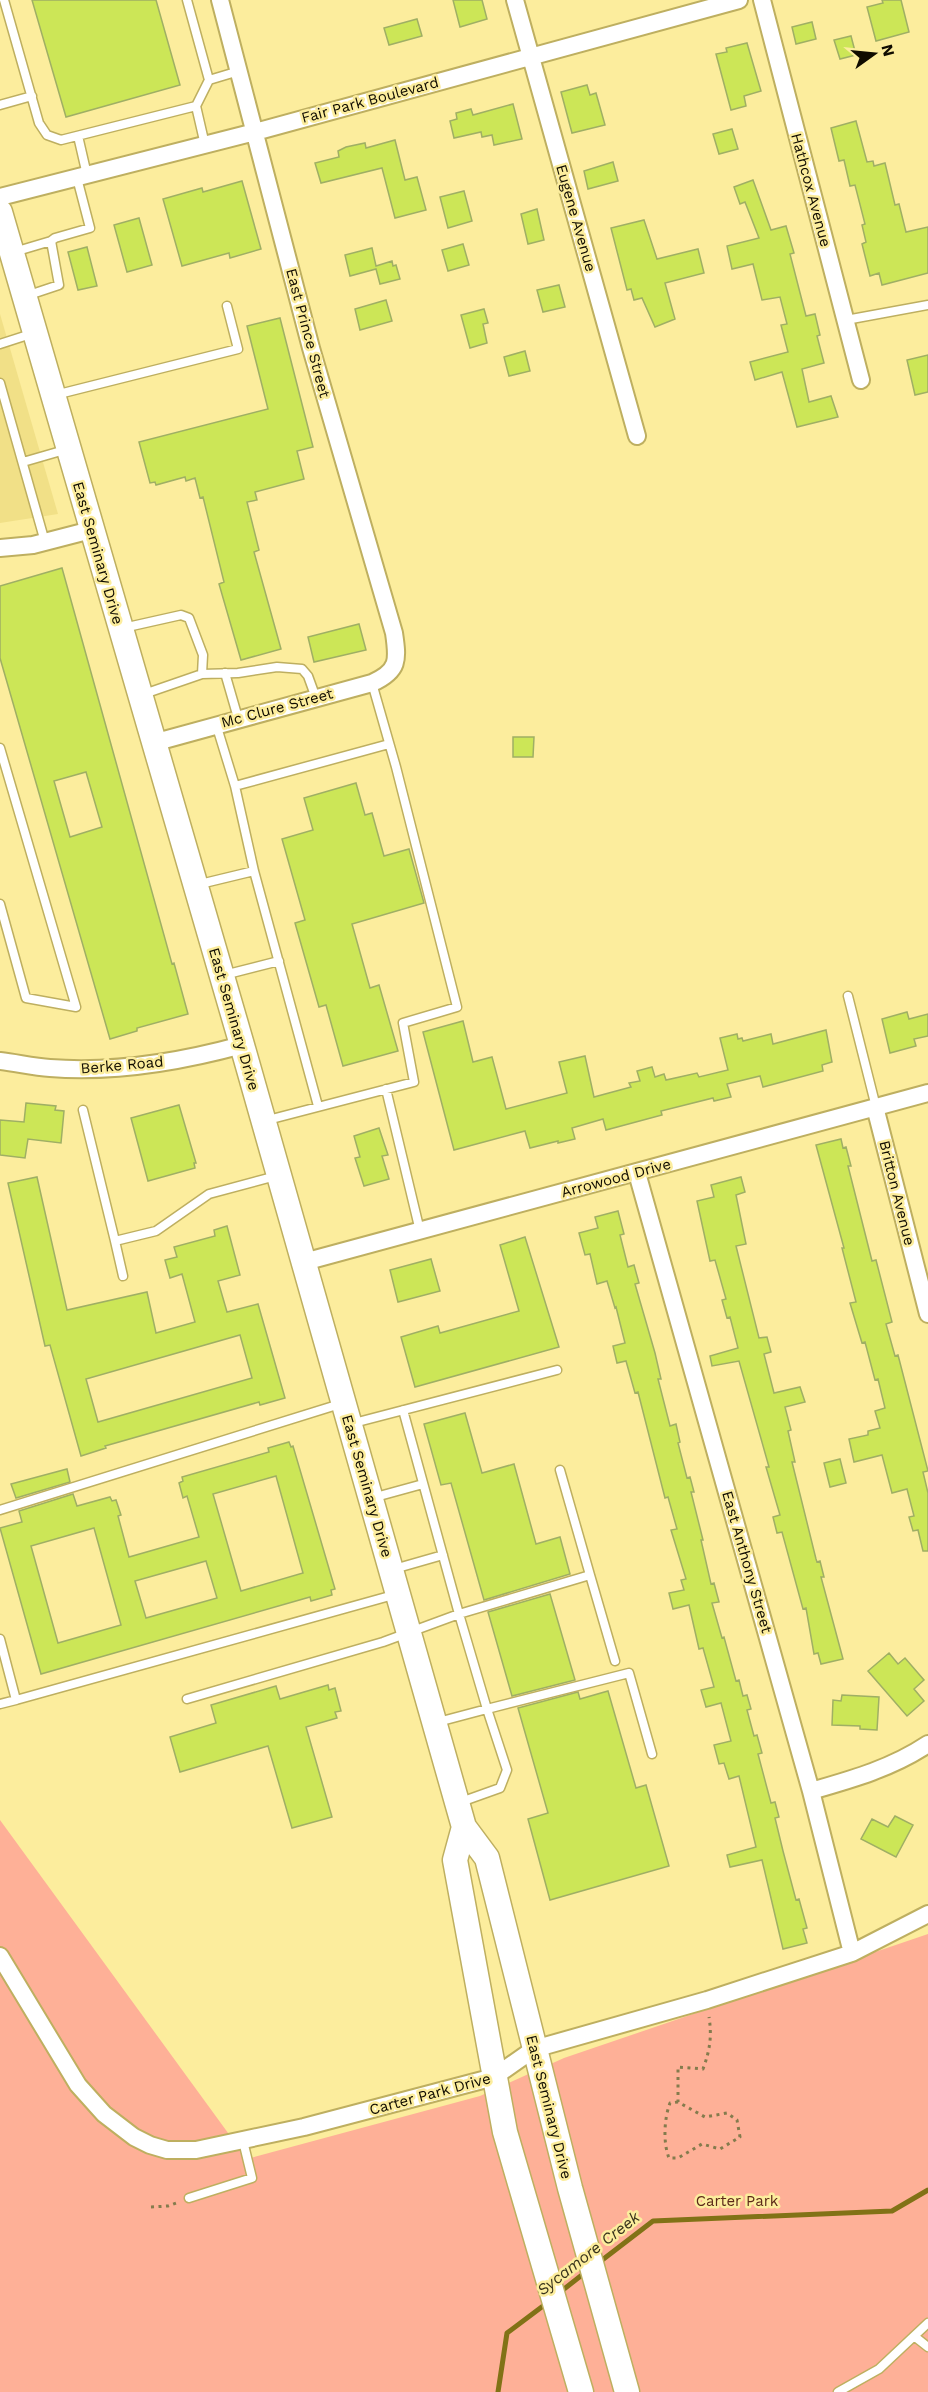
<svg xmlns="http://www.w3.org/2000/svg" width="928" height="2392" font-family="'Work Sans',sans-serif">
<rect width="100%" height="100%" fill="#fced9d"/>
<path fill="#f1e087" d="M0 314 58 514 0 523Z"/>
<path fill="#feb097" d="M0 1820 247 2159 480 2096 564 2058 928 1934V2392H0Z"/>
<g fill="none" stroke-linecap="round" stroke-linejoin="round">
<path stroke="#817216" stroke-width="5" d="M597 2264 653 2221 892 2211 928 2190
M559 2293 587 2271
M498 2392 507 2333 547 2303"/>
</g>
<path fill="#cce657" stroke="#9faf64" stroke-width="1.5" fill-rule="evenodd" d="M32 0H156L180 85 66 117Z
M453 0H482L487 19 460 27Z
M882 0H901L909 32 876 41 867 7 883 3Z
M417 19 422 36 389 45 384 28Z
M812 22 816 39 796 44 792 27Z
M851 36 856 55 840 59 834 40Z
M747 43 761 91 744 96 746 106 731 110 716 54 727 52 726 48Z
M587 85 590 95 596 93 605 125 572 133 561 92Z
M513 104 522 139 494 145 492 135 482 137 481 132 454 138 450 121 457 119 456 113 471 109 473 115Z
M856 121 867 162 873 161 874 166 885 163 895 205 899 204 906 232 928 227V273L882 285 879 273 870 276 862 244 866 242 862 225 865 224 855 185 850 186 844 160 839 161 831 128Z
M732 129 738 149 719 154 713 134Z
M395 140 405 180 417 177 426 210 395 218 382 168 321 183 315 163 339 157 338 151 346 147 365 143 366 148Z
M613 162 618 181 588 189 584 171Z
M753 180 771 230 786 226 794 253 790 254 806 316 815 314 820 335 817 336 824 363 802 369 809 402 831 396 838 417 797 427 782 372 755 380 750 362 788 352 781 325 787 324 780 297 762 300 753 264 732 269 727 246 759 238 745 202 740 204 734 187Z
M242 181 261 249 230 258 229 253 182 266 163 199 202 188 203 192Z
M464 191 472 221 448 228 440 197Z
M537 209 544 240 528 244 521 214Z
M139 218 152 265 127 272 114 225Z
M644 220 657 259 698 249 704 273 665 283 675 319 655 327 642 298 634 300 631 289 627 290 611 228Z
M463 244 469 265 448 271 442 250Z
M87 247 97 286 78 290 68 252Z
M372 248 376 266 392 261 393 266 396 265 400 279 380 284 376 269 350 276 345 255Z
M559 285 565 307 543 312 537 290Z
M386 300 392 321 360 330 355 309Z
M484 309 488 323 483 324 487 343 470 348 461 315Z
M280 318 313 447 297 451 304 479 255 492 257 500 247 502 259 550 254 552 281 649 241 660 219 584 224 582 203 497 200 498 195 478 186 481 185 477 156 485 155 482 150 483 139 442 268 409 247 326Z
M525 351 530 371 509 376 504 357Z
M928 355V392L915 395 907 360Z
M62 568 172 964 174 963 188 1014 137 1028V1031L110 1039 0 658V586ZM86 772 102 827 70 837 54 781Z
M359 624 366 650 314 662 308 637Z
M513 737H534L533 757H513Z
M356 783 365 815 372 813 384 856 409 849 424 903 352 924 370 988 379 985 398 1051 343 1066 326 1005 319 1007 295 923 305 920 282 839 313 830 304 798Z
M907 1012 909 1019 928 1014V1036L914 1039 916 1046 890 1053 882 1019Z
M463 1021 473 1062 492 1057 506 1109 567 1093 559 1062 585 1056 594 1097 631 1087 629 1083 640 1081 637 1071 652 1067 655 1077 664 1074 666 1080 697 1073 699 1077 728 1070 720 1038 737 1034 738 1039 742 1038 743 1041 771 1034 773 1044 826 1030 832 1062 822 1065 823 1071 763 1087 760 1076 727 1084 731 1097 714 1101 713 1098 661 1111 662 1115 606 1130 603 1119 572 1128 575 1139 558 1143V1141L530 1148 525 1131 454 1150 423 1032Z
M26 1103 56 1106 55 1110 64 1111 61 1143 28 1139 25 1158 0 1155V1120L24 1122Z
M179 1105 196 1163H194L195 1168 148 1181 131 1118Z
M379 1128 388 1155 382 1156 389 1179 364 1186 355 1158 360 1157 354 1136Z
M841 1139 843 1148 846 1147 851 1166H848L872 1261 876 1260 892 1322 886 1324 895 1356 898 1355 928 1471 923 1472 928 1493V1551H923L918 1530 913 1531 909 1517 914 1516 907 1489 892 1493 882 1455 854 1462 849 1439 868 1435V1431L880 1428 875 1411 885 1408 878 1379 875 1380 865 1342 862 1343 850 1303 856 1302 842 1248H844L816 1145Z
M37 1177 67 1310 147 1292 156 1333 195 1322 182 1274 170 1278 165 1260 177 1257 174 1247 215 1236 214 1230 227 1226 240 1275 218 1281 227 1312 258 1304 285 1398 260 1405 259 1402 105 1446 106 1448 81 1456 50 1345 45 1346 8 1183ZM240 1335 252 1378 98 1422 86 1379Z
M741 1177 745 1192 736 1195 746 1244 736 1246 759 1338 767 1337 771 1352 764 1354 774 1393 800 1387 805 1402 785 1407 791 1430 788 1431 795 1462H792L816 1559 817 1562 820 1561 824 1577H821L843 1659 821 1664 818 1653 814 1654 806 1608 803 1609 782 1532 777 1533 773 1517 780 1515 766 1467H769L739 1361 712 1366 710 1356 738 1348 730 1317 727 1318 722 1300 726 1299 715 1260 710 1261 697 1201 714 1197 711 1185Z
M618 1211 624 1234 620 1235 628 1267 634 1265 639 1283 635 1284 655 1353 661 1379H658L670 1426 676 1424 680 1442 678 1443 687 1478 690 1477 694 1492H691L703 1540H701L711 1584 714 1583 719 1602 712 1603 722 1638 724 1637 736 1681 739 1680 743 1696 747 1695 751 1709 747 1710 754 1736 757 1735 762 1753 758 1754 767 1788 771 1803 775 1802 779 1817 775 1818 783 1851 796 1900 799 1899 807 1928 803 1929 807 1943 783 1949 762 1860 730 1867 727 1855 756 1847 739 1776 729 1779 724 1763 719 1764 714 1745 731 1741 721 1703 706 1707 701 1690 714 1687 703 1648 699 1649 689 1605 673 1609 669 1593 684 1590 681 1580 686 1579 671 1530 677 1529 668 1497 665 1498 638 1392 635 1393 626 1361 617 1363 613 1346 625 1343 616 1307 615 1308 607 1281 597 1284 590 1254 585 1255 579 1233 598 1228 595 1217Z
M525 1237 559 1347 415 1387 401 1337 438 1326 440 1333 519 1311 500 1245Z
M431 1259 440 1291 398 1302 390 1270Z
M465 1413 482 1473 514 1464 536 1544 560 1537 570 1574 484 1600 451 1483 441 1485 424 1424Z
M289 1442 291 1447 293 1446 335 1589 331 1590 332 1595 311 1601 310 1597 41 1674 0 1528 22 1522 19 1511 73 1494 77 1506 110 1497 112 1501 116 1500 121 1515 118 1516 129 1557 199 1537 187 1496 183 1498 179 1483 183 1481 182 1477 269 1452 268 1448ZM276 1476 303 1573 241 1591 213 1494ZM94 1528 121 1625 58 1643 31 1546ZM206 1561 217 1598 146 1618 135 1581Z
M840 1459 846 1483 830 1487 824 1463Z
M67 1469 70 1482 16 1498 11 1484Z
M550 1594 575 1680 512 1696 488 1612Z
M889 1653 898 1664 905 1658 924 1680 914 1689 924 1701 907 1716 868 1671Z
M328 1685 329 1690 335 1688 341 1711 335 1712 337 1718 306 1727 332 1817 292 1828 268 1746 180 1772 170 1737 216 1723 211 1705 276 1686 280 1699Z
M608 1691 636 1788 646 1785 669 1866 550 1900 528 1819 548 1813 518 1708 578 1692 580 1699Z
M842 1695 879 1697 877 1730 860 1729V1726L832 1725 833 1700 841 1701Z
M895 1816 913 1825 896 1857 861 1839 872 1819 888 1827Z"/>
<g fill="none" stroke-linecap="round" stroke-linejoin="round">
<defs>
<path id="service" d="M4 0 39 123 47 135 61 140 196 106 209 80 187 0
M209 80 239 71
M0 105 32 96
M196 106 205 145
M78 136 87 175
M14 252 51 241
M26 296 59 285 51 241 55 238 90 228 77 178
M846 320 928 305
M0 344 34 333
M0 383 45 542
M55 395 238 349 227 306
M23 462 68 449
M123 628 181 615 189 618 203 655 202 674 144 694
M225 673 238 718
M202 674 238 673 277 667 302 669 308 676 316 698
M216 724 235 786 389 744
M0 748 76 1007 26 998 0 904
M235 786 254 871 318 1106
M196 885 254 871
M224 975 279 961
M848 996 876 1107
M386 1089 420 1231
M83 1110 115 1241 156 1231 209 1194 276 1176
M264 1121 414 1082 403 1023 457 1007 396 767 372 683
M115 1241 123 1276
M350 1424 557 1370
M560 1470 590 1575 459 1614 487 1709 629 1673 652 1754
M372 1498 423 1484
M0 1510 340 1404
M394 1569 443 1555
M590 1575 615 1661
M0 1639 16 1700 397 1594
M187 1699 383 1642 459 1614 403 1410
M0 1704 16 1700
M438 1722 487 1709 507 1770 500 1788 458 1803
M189 2198 252 2178 243 2141
M914 2336 928 2347
M838 2392 879 2369 928 2323"/>
<path id="minor" d="M515 0 637 436
M762 0 861 380
M0 197 255 132 739 0
M0 548 33 545 91 530
M153 743 372 683C399 671 398 660 394 633L311 348 220 0
M0 1061C17 1063 34 1067 50 1068 115 1073 180 1062 242 1045
M875 1107 928 1314
M637 1173 811 1791 852 1953
M304 1262 928 1093
M811 1791C853 1779 892 1768 928 1744
M0 1956 78 2085 104 2114 134 2137 150 2145 167 2150H196L304 2127 494 2077 534 2049 707 2000 852 1953 928 1914"/>
<path id="secondary" d="M0 212 242 1045 464 1827 487 1858 570 2188 627 2392
M464 1827 455 1860 505 2132 581 2392"/>
</defs>
<use href="#service" stroke="#beaf60" stroke-width="11"/>
<use href="#minor" stroke="#beaf60" stroke-width="20"/>
<use href="#secondary" stroke="#beaf60" stroke-width="27"/>
<path stroke="#847b4d" stroke-width="3" stroke-dasharray="3 4.5" stroke-linecap="butt" d="M678 2102 670 2103C664 2119 663 2143 669 2158H678L702 2144 720 2149 740 2137 737 2120 727 2113 705 2117 678 2102V2067L703 2069C710 2050 712 2036 709 2017
M151 2207 168 2206 179 2202"/>
<use href="#service" stroke="#fff" stroke-width="8"/>
<use href="#minor" stroke="#fff" stroke-width="16"/>
<use href="#secondary" stroke="#fff" stroke-width="24"/>
</g>
<g text-anchor="middle" stroke-width="5" stroke-linejoin="round" paint-order="stroke">
<g font-size="15" fill="#100c00" stroke="#fced9d">
<text transform="translate(370 100) rotate(-15)" y="5">Fair Park Boulevard</text>
<text transform="translate(811 190) rotate(75)" y="5">Hathcox Avenue</text>
<text transform="translate(576 218) rotate(74)" y="5">Eugene Avenue</text>
<text transform="translate(308 333) rotate(75)" y="5">East Prince Street</text>
<text transform="translate(98 553) rotate(74)" y="5">East Seminary Drive</text>
<text transform="translate(277 708) rotate(-15)" y="5">Mc Clure Street</text>
<text transform="translate(234 1019) rotate(74)" y="5">East Seminary Drive</text>
<text transform="translate(122 1065) rotate(-5)" y="5">Berke Road</text>
<text transform="translate(616 1178) rotate(-15)" y="5">Arrowood Drive</text>
<text transform="translate(897 1193) rotate(76)" y="5">Britton Avenue</text>
<text transform="translate(367 1486) rotate(74)" y="5">East Seminary Drive</text>
<text transform="translate(747 1562) rotate(74)" y="5">East Anthony Street</text>
<text transform="translate(430 2094) rotate(-15)" y="5">Carter Park Drive</text>
<text transform="translate(549 2107) rotate(76)" y="5">East Seminary Drive</text>
</g>
<g font-size="15" fill="#5c2919" stroke="#fced9d">
<text x="737" y="2206">Carter Park</text>
</g>
<g font-size="16" font-style="italic" fill="#39341c" stroke="#fced9d">
<text transform="translate(588 2253) rotate(-38)" y="6">Sycamore Creek</text>
</g>
</g>
<g transform="translate(874 54) rotate(75)" stroke="#fced9d" stroke-width="4.5" paint-order="stroke">
<path d="M0-4.5L10 22L0 15L-10 22Z" fill="#100c00"/>
<text y="-9" font-size="16" font-weight="bold" text-anchor="middle" fill="#100c00">N</text>
</g>
</svg>
